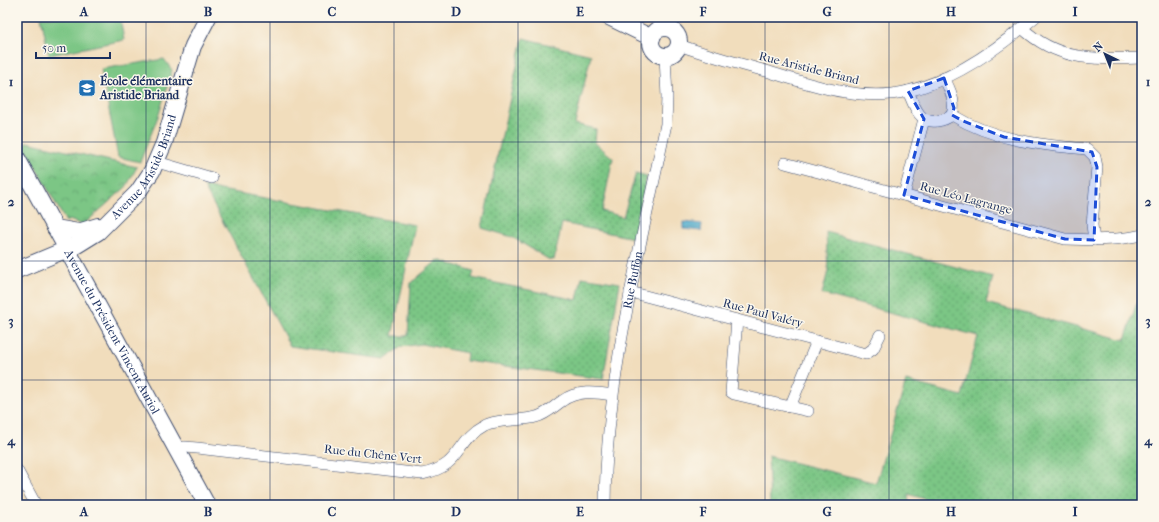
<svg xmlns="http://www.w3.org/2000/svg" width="1159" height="522" font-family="'IM FELL French Canon',serif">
<defs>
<pattern id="grass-dots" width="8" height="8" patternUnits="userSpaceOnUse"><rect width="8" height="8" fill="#7bc685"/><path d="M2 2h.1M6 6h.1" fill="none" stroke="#64a170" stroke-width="1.8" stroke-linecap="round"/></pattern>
<pattern id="park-crowns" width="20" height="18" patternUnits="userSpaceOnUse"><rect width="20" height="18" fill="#7bc685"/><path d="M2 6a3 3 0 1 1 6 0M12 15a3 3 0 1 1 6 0" fill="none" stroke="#64a170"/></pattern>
<pattern id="water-rules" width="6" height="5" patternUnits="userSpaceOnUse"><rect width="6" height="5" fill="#50aecf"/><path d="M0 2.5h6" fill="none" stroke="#428eab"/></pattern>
</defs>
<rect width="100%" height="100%" fill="#fbf7ec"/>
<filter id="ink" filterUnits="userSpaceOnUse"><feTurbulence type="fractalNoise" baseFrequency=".025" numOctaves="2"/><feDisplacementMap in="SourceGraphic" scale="8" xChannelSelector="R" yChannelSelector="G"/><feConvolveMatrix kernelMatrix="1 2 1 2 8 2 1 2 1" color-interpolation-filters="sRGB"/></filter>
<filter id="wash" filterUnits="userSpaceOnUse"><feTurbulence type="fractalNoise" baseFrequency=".012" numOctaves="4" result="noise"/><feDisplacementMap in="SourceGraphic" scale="16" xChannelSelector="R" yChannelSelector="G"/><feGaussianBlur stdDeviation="0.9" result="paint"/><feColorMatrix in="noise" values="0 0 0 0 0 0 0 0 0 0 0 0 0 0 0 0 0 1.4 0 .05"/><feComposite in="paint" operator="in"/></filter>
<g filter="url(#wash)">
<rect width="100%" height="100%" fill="#f1ddbc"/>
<path fill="url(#grass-dots)" stroke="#4b7a72" d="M523 38 591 55 575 124 596 129 595 143 613 158 602 211 623 217 636 173 647 176 633 238 562 223 554 260 548 259 512 237 482 228Z
M204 187 415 225 392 336H408L411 283 438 260 474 271 472 278 577 300 582 277 620 283 603 379 466 361 467 353 421 344 401 347 384 359 290 346Z
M826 232 993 277 986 303 1125 340 1136 305 1142 298V505H945L908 494 909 505H770L768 456 876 483 906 381 962 396 978 336 822 294 828 271Z"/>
<path fill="url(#park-crowns)" stroke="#4b7a72" d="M27 142 137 167 126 187 83 225 69 220 66 222 25 148Z"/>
<path fill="#7bc685" stroke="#4b7a72" d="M41 17H120L124 40 49 55Z
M164 59 172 70 159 114 140 162 118 157 101 69Z"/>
<path fill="url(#water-rules)" stroke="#366e96" d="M683 222 702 224 701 231 683 229Z"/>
</g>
<g filter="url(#ink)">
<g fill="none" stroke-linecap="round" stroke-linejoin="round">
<defs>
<g id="street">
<path d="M1022 28C1059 62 1095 59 1142 58"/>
<path d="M679 45C707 55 736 63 766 71 810 84 861 103 908 91 955 80 999 48 1035 17"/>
<path d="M944 78C950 89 956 102 952 115"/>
<path d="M908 91C914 105 919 124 937 121 944 120 947 119 952 115 993 140 1039 145 1087 149L1095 157 1097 167 1092 225 1094 240"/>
<path d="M157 162 212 178"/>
<path d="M785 163 1065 239C1091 240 1116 241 1142 235"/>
<path d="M904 195 924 119"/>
<path d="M630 292 866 354 873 349 880 335"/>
<path d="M737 320 731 392 734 394 808 411"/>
<path d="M790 407 817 341"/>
<path d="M177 450 185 447 197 448 422 474C463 466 455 441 485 425 497 419 521 421 536 417 547 414 553 407 562 401 577 390 595 392 612 395"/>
<path d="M17 470 36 505"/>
<path id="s1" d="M605 505C606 376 640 250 666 124L667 97 665 56"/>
</g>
<g id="secondary">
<path d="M609 17 652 38"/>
<circle cx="665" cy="42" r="14"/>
<path id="s2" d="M17 158 207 505"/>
<path d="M55 228 78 232 98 226"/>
<path id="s3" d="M17 270 77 245 98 232 138 192 152 171 164 143 193 46 208 17"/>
</g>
</defs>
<use href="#street" stroke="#3b496c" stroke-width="12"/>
<use href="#secondary" stroke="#3b496c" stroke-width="18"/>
<use href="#street" stroke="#fff" stroke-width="11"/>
<use href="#secondary" stroke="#fff" stroke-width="16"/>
</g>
</g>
<path fill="#1d4ed8" fill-opacity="0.2" stroke="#1d4ed8" stroke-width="3" stroke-dasharray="8 5" stroke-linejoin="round" d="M944 78 954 108 952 115 963 121 1004 137 1092 152 1097 167 1094 240 1065 239 904 195 924 119 908 91Z"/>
<path fill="none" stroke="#1b2f5e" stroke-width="1" stroke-opacity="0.55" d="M146 17V505M270 17V505M394 17V505M518 17V505M641 17V505M765 17V505M889 17V505M1013 17V505M17 142H1142M17 261H1142M17 380H1142"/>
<defs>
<symbol id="school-square" viewBox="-11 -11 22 22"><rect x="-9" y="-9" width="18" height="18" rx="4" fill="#1f6fb2" stroke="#fbf7ec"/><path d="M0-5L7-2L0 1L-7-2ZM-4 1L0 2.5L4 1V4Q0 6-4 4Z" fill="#fff"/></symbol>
</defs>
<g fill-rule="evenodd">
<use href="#school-square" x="77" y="78" width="20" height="20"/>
</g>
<g text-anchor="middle" stroke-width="3" stroke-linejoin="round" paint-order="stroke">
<g font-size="12" fill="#1b2f5e" stroke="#fbf7ec">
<text transform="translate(809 68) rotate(14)" y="4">Rue Aristide Briand</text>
<text dy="4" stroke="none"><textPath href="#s3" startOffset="171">Avenue Aristide Briand</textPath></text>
<text transform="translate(966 198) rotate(15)" y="4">Rue Léo Lagrange</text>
<text dy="4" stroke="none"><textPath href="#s1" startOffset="227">Rue Buffon</textPath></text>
<text transform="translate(763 313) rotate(15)" y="4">Rue Paul Valéry</text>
<text dy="4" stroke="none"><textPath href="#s2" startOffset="198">Avenue du Président Vincent Auriol</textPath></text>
<text transform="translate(373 454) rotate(6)" y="4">Rue du Chêne Vert</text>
</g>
<g font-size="12" font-weight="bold" fill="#1b2f5e" stroke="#fbf7ec" text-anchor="start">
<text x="100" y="85">École élémentaire<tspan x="100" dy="14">Aristide Briand</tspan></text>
</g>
</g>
<rect width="1159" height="522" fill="none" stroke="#fbf7ec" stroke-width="44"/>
<g transform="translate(1105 54) rotate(317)" stroke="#fbf7ec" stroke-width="3" paint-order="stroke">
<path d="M0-3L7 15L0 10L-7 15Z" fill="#1b2f5e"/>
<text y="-6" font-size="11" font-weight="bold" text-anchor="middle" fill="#1b2f5e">N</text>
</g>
<path d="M36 52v6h74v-6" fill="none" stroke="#1b2f5e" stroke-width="2"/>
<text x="42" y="52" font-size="12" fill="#1b2f5e" stroke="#fbf7ec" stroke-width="3" paint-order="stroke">50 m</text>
<rect x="22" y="22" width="1115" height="478" fill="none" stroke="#1b2f5e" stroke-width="1.5"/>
<g font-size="13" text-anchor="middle" font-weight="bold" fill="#1b2f5e">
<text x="84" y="16">A</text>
<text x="208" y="16">B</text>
<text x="332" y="16">C</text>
<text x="456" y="16">D</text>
<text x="580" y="16">E</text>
<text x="703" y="16">F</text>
<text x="827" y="16">G</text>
<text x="951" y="16">H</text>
<text x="1075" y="16">I</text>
<text x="11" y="86">1</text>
<text x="1148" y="86">1</text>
<text x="11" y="206">2</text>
<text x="1148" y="206">2</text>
<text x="11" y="325">3</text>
<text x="1148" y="325">3</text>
<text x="11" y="445">4</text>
<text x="1148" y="445">4</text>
<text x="84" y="516">A</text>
<text x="208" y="516">B</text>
<text x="332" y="516">C</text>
<text x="456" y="516">D</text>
<text x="580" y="516">E</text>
<text x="703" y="516">F</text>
<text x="827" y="516">G</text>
<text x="951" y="516">H</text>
<text x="1075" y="516">I</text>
</g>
</svg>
